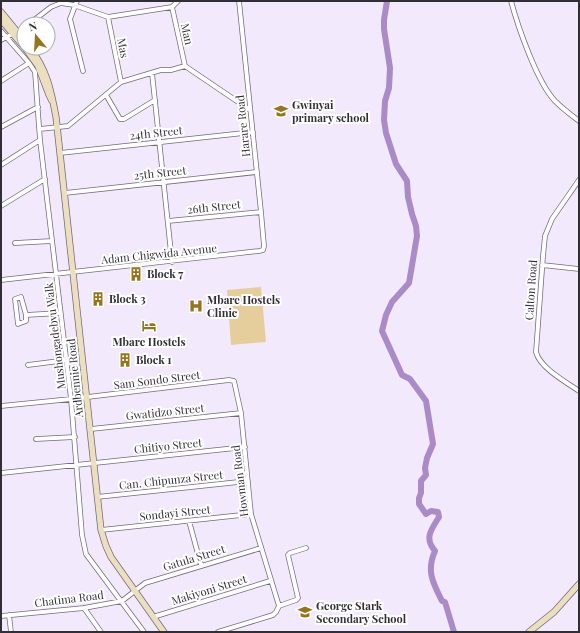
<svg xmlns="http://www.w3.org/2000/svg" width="580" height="633" font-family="'Playfair Display',serif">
<rect width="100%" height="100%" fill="#f2e9fc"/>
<path fill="#e5ce9c" d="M261 287 266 342 231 345 227 290Z"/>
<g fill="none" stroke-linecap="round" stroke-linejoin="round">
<path stroke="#aa8bc8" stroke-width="6" d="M387 1 384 20V29L390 68 389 88 385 101 384 120 386 133 396 164 407 181 408 197 412 214 416 226 417 236 409 283 392 302 386 315 382 331 402 375 410 379 426 401 433 444 427 458 425 468 426 475 421 481V493L419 498V504L426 514 431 511 438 512 439 517C431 530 424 538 435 551 426 571 433 583 442 601L445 602 454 632"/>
<defs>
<path id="minor" d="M77 1 70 19 83 71
M511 1C518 27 537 82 555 101 562 108 571 115 579 121
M172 7 185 66
M108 17 121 82
M29 24 51 7 61 3 74 5 108 17 172 7 178 1
M1 31 29 63 35 72 40 140 71 399 82 535 86 554 144 632
M1 40 24 28
M185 66 250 110
M152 73 172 262
M1 81 29 63
M106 95 120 119H124L155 100
M1 127 38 107
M40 129 68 126 121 82 161 70H171L185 66
M60 153 253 132
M1 165 40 140
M579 180 552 219 545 236 543 256 536 352C540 368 566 382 579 391
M65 193 257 172
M1 206 45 179
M168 221 261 212
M15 243 52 241
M542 265 579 269
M1 280 259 251 263 250 264 246 261 212 239 1
M21 297 26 315V321L18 324 15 299Z
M26 315 60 313
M28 365 67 360
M1 406 71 399 229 380 234 381 241 413 251 514 279 606
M91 429 241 413
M36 439 75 437
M1 473 245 447
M97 497 248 481
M189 521 201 565
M101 530 251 514
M279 606 296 600 298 598 288 555 290 553 306 548
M84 608 101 632
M9 615 11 632
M1 616 84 608 122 601 145 583 261 548
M153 617 270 581
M218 632 273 615 276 612 279 606"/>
<path id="secondary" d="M1 12 24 40
M1 20 24 47
M25 48 38 66 49 95 52 101
M30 48C47 70 51 90 56 117L101 530 106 546 111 557 164 632
M529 632 554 612 579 584"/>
</defs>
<use href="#minor" stroke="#726a7a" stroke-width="5.5"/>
<use href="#secondary" stroke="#726a7a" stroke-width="7"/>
<use href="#minor" stroke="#fff" stroke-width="4"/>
<use href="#secondary" stroke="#ecdfc0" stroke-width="5.5"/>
</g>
<defs>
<symbol id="school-bare" viewBox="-9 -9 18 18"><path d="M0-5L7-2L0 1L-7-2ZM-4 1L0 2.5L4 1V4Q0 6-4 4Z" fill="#96741c" stroke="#fff" stroke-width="2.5" paint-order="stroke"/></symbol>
<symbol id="building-bare" viewBox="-9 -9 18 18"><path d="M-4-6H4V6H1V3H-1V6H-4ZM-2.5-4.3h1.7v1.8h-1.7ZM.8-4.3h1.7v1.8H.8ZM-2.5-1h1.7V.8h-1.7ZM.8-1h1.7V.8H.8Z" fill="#96741c" stroke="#fff" stroke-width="2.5" paint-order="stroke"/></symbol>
<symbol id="hospital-bare" viewBox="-9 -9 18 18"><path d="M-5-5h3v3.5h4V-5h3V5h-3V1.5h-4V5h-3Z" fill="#96741c" stroke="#fff" stroke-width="2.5" paint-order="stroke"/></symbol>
<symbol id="hotel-bare" viewBox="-9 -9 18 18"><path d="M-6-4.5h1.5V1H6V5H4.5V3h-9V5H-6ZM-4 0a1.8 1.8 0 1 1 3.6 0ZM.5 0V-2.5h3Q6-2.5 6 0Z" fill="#96741c" stroke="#fff" stroke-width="2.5" paint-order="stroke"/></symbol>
</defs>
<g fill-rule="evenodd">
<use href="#school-bare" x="271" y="101" width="20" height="20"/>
<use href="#building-bare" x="126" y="264" width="20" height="20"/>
<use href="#building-bare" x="88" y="289" width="20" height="20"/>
<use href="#hospital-bare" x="186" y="296" width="20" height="20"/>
<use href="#hotel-bare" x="139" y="316" width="20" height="20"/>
<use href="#building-bare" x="115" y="350" width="20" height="20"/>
<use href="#school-bare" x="295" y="602" width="20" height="20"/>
</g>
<g text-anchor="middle" stroke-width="4" stroke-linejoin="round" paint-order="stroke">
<g font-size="11" fill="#312e35" stroke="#fff">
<text transform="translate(187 34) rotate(77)" y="4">Man</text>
<text transform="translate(123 48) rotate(79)" y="4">Mas</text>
<text transform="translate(243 126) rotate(-96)" y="4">Harare Road</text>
<text transform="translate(156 133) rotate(-6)" y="4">24th Street</text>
<text transform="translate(160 173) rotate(-6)" y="4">25th Street</text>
<text transform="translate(214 207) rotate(-6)" y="4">26th Street</text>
<text transform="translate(159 254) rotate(-6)" y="4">Adam Chigwida Avenue</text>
<text transform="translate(531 290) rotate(-86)" y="4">Calton Road</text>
<text transform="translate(55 336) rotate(-97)" y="4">Mushongadebvu Walk</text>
<text transform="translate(75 378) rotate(-96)" y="4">Ardbennie Road</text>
<text transform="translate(157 380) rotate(-7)" y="4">Sam Sondo Street</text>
<text transform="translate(165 412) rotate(-6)" y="4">Gwatidzo Street</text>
<text transform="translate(168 446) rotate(-6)" y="4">Chitiyo Street</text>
<text transform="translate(171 480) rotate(-6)" y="4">Can. Chipunza Street</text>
<text transform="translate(240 481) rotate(-97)" y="4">Howman Road</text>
<text transform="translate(175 513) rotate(-6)" y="4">Sondayi Street</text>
<text transform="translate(194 558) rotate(-17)" y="4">Gatula Street</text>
<text transform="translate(209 590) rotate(-17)" y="4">Makiyoni Street</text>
<text transform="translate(69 599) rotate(-7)" y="4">Chatima Road</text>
</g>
<g font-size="11" font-weight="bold" fill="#312e35" stroke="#fff" text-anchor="start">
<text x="292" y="109">Gwinyai<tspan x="292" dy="13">primary school</tspan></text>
<text x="147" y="278">Block 7</text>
<text x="109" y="303">Block 3</text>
<text x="207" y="304">Mbare Hostels<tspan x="207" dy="13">Clinic</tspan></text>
<text x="149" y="346" text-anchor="middle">Mbare Hostels</text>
<text x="136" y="364">Block 1</text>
<text x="316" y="610">George Stark<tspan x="316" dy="13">Secondary School</tspan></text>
</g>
</g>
<rect width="580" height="633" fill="none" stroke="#312e35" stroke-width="4"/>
<g transform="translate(36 36) rotate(342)"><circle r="19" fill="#ffffff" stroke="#adabae"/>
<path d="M0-3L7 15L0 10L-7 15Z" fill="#96741c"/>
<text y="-6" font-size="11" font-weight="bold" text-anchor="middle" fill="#312e35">N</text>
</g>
</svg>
